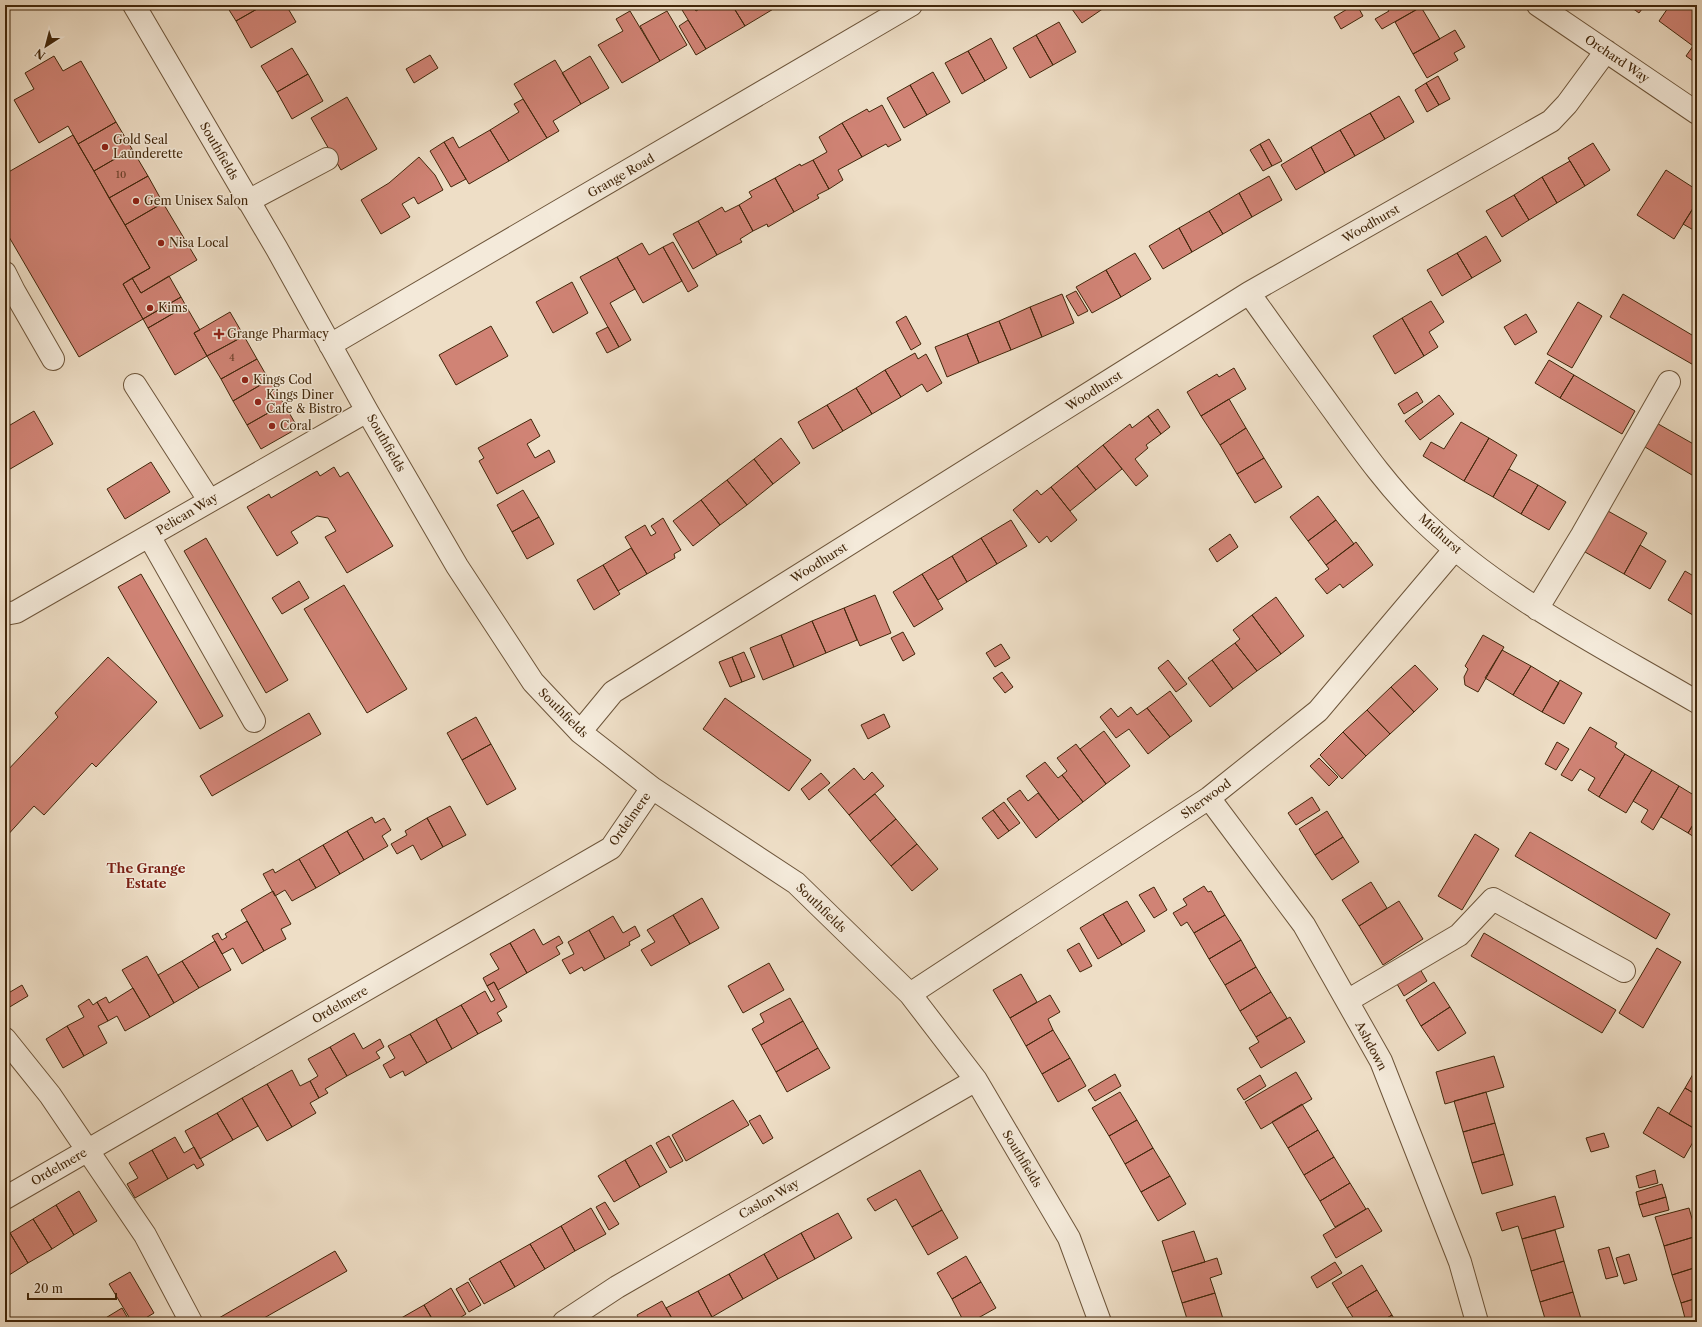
<svg xmlns="http://www.w3.org/2000/svg" width="1702" height="1327" font-family="'Libre Caslon Text',serif">
<rect width="100%" height="100%" fill="#eedec6"/>
<filter id="stains"><feTurbulence type="fractalNoise" baseFrequency=".005" numOctaves="4"/><feColorMatrix values="0 0 0 0 .2 0 0 0 0 .09 0 0 0 0 .02 0 0 0 .5 -.17"/></filter>
<radialGradient id="worn" r=".72"><stop offset=".6" stop-color="#630" stop-opacity="0"/><stop offset="1" stop-color="#630" stop-opacity=".3"/></radialGradient>
<path fill="#d08375" stroke="#42270b" d="M226 5H264L236 21Z
M264 5H286L296 22 251 48 236 21Z
M679 5H692L696 11 706 5H732L745 26 706 49Z
M732 5H780L745 26Z
M1069 5H1102L1104 8 1082 23Z
M1354 5H1357L1363 16 1341 29 1334 17Z
M1385 5H1420L1421 7 1382 29 1375 19 1389 11Z
M1628 5H1645L1639 13Z
M1670 5H1697V64L1686 56 1693 46 1659 21Z
M1421 7 1440 39 1413 54 1395 22Z
M630 11 660 61 622 83 598 45 623 31 616 19Z
M667 11 687 45 660 61 640 26Z
M688 20 706 49 696 55 679 26Z
M1059 22 1076 52 1053 65 1036 35Z
M1455 30 1465 47 1454 53 1458 60 1427 78 1413 54Z
M1036 35 1053 65 1030 78 1013 48Z
M991 38 1007 68 985 81 968 51Z
M292 48 308 74 277 92 261 66Z
M968 51 985 81 962 94 945 63Z
M430 55 438 68 414 83 406 69Z
M54 56 63 71 81 61 116 122 78 144 68 126 39 143 14 100 34 89 25 73Z
M590 56 609 88 581 104 562 73Z
M555 60 581 104 553 121 559 131 547 138 514 84Z
M933 72 950 102 927 115 910 85Z
M308 74 323 101 292 119 277 92Z
M1438 76 1450 99 1439 105 1426 83Z
M1426 83 1439 105 1427 112 1415 90Z
M910 85 927 115 904 128 887 98Z
M1399 96 1414 122 1385 139 1370 113Z
M347 97 377 149 341 170 311 118Z
M523 99 547 138 509 161 490 130 519 112 514 104Z
M882 105 901 140 888 147 886 144 862 157 842 123 867 109 869 112Z
M1370 113 1385 139 1355 156 1340 130Z
M116 122 132 149 94 171 78 144Z
M842 123 862 157 838 170 843 180 829 189 813 160 827 152 819 137Z
M490 130 509 161 469 184 444 142 453 137 459 148Z
M1340 130 1355 156 1325 173 1311 147Z
M73 135 150 268 123 284 143 319 79 357 5 230V174Z
M1269 139 1282 161 1272 166 1260 144Z
M444 142 466 179 451 187 430 151Z
M1593 143 1610 170 1585 186 1568 158Z
M1260 144 1272 166 1263 171 1250 150Z
M1311 147 1325 173 1296 190 1281 165Z
M132 149 148 176 109 198 94 171Z
M419 157 435 175 443 190 418 204 414 197 402 204 410 217 381 234 361 200 389 183Z
M813 160 829 189 817 195 819 198 794 212 775 178 800 164 801 166Z
M1570 161 1585 186 1557 203 1542 177Z
M1666 170 1697 190V202L1674 239 1637 215Z
M148 176 163 203 125 225 109 198Z
M1269 176 1282 200 1252 217 1239 193Z
M1542 177 1557 203 1529 220 1514 195Z
M775 178 794 212 768 227 767 224 753 231 739 205 752 197 749 192Z
M1239 193 1252 217 1223 234 1209 211Z
M1514 195 1529 220 1502 237 1486 211Z
M1697 202V232L1683 224Z
M163 203 197 260 141 293 132 278 150 268 125 225Z
M739 205 753 231 740 239 742 242 717 255 698 221 722 207 725 212Z
M1209 211 1223 234 1192 252 1179 228Z
M698 221 717 255 693 269 673 234Z
M1179 228 1192 252 1163 269 1149 246Z
M1486 236 1501 261 1472 278 1457 253Z
M673 242 698 286 688 292 663 247Z
M642 243 649 255 663 247 682 281 643 303 617 257Z
M1135 253 1151 279 1121 297 1106 270Z
M1457 253 1472 278 1442 296 1427 270Z
M617 257 635 289 610 303 631 340 619 347 580 277Z
M1106 270 1121 297 1092 313 1076 287Z
M169 276 181 297 143 319 123 284 132 278 141 293Z
M572 282 588 313 553 333 536 302Z
M1076 291 1088 311 1078 316 1066 296Z
M1062 294 1074 323 1042 337 1030 307Z
M1623 294 1697 338V367L1610 317Z
M181 297 186 306 148 328 143 319Z
M1431 301 1444 322 1429 332 1438 347 1424 356 1402 318Z
M1578 302 1602 316 1572 368 1547 354Z
M186 306 200 330 194 333 207 356 175 375 148 328Z
M1030 307 1042 337 1011 350 999 321Z
M230 312 244 336 207 356 194 333Z
M1526 314 1537 332 1515 345 1504 327Z
M906 316 921 344 911 350 896 322Z
M1402 318 1424 356 1395 374 1373 336Z
M999 321 1011 350 979 363 967 334Z
M491 326 508 356 456 385 439 355Z
M608 327 619 347 607 353 596 333Z
M967 334 979 363 947 377 935 347Z
M244 336 257 359 221 379 207 356Z
M915 353 918 359 926 354 942 383 927 392 922 384 901 397 885 370Z
M257 359 269 380 233 401 221 379Z
M1549 360 1574 375 1560 398 1535 383Z
M1234 368 1246 389 1201 416 1187 392 1217 374 1219 377Z
M885 370 901 397 872 414 856 388Z
M1574 375 1635 411 1622 434 1560 398Z
M269 380 284 404 247 425 233 401Z
M856 388 872 414 843 431 827 405Z
M1417 392 1423 402 1404 414 1398 404Z
M1439 395 1454 414 1420 440 1405 421Z
M1229 399 1246 428 1220 445 1201 416Z
M284 404 298 428 261 449 247 425Z
M827 405 843 431 813 449 798 422Z
M1158 409 1170 427 1161 434 1148 416Z
M34 411 53 444 5 472V428Z
M1148 416 1161 434 1146 445 1148 448 1135 459 1148 476 1136 486 1103 445 1130 424 1132 428Z
M531 419 540 436 527 444 535 458 549 450 555 462 497 494 479 461 484 458 478 448Z
M1653 421 1697 446V478L1640 444Z
M1461 422 1489 438 1464 481 1423 456 1431 442 1444 449Z
M1246 428 1264 458 1237 474 1220 445Z
M781 438 800 463 773 484 754 459Z
M1489 438 1517 455 1493 497 1464 481Z
M1103 445 1122 469 1096 490 1077 466Z
M1264 458 1282 487 1255 503 1237 474Z
M754 459 773 484 747 505 727 480Z
M151 462 170 492 125 519 107 489Z
M1077 466 1096 490 1070 511 1051 487Z
M334 467 340 477 348 472 393 546 347 573 325 537 336 531 328 518 317 516 291 532 298 543 277 556 247 507 269 494 271 498 317 471 320 476Z
M1509 469 1538 485 1521 514 1493 497Z
M727 480 747 505 720 525 701 500Z
M1538 485 1566 502 1549 530 1521 514Z
M1051 487 1077 520 1051 542 1047 536 1039 543 1013 510 1037 490 1041 495Z
M523 490 539 517 512 532 497 505Z
M1318 496 1336 520 1308 541 1290 517Z
M701 500 720 525 693 546 673 521Z
M1608 511 1647 533 1624 574 1585 552Z
M539 517 554 544 527 559 512 532Z
M663 518 681 550 674 554 675 558 647 574 625 537 645 525 651 536 656 533 651 526Z
M1011 520 1027 546 997 564 981 538Z
M1336 520 1354 544 1326 565 1308 541Z
M1230 534 1238 547 1217 562 1209 549Z
M206 538 288 680 266 693 184 551Z
M981 538 997 564 967 582 952 556Z
M1356 542 1373 565 1343 588 1340 584 1327 594 1315 579 1329 569 1326 565Z
M1640 545 1666 561 1650 589 1624 574Z
M631 548 647 574 618 591 603 565Z
M952 556 967 582 938 600 922 574Z
M603 565 620 594 594 610 577 580Z
M1685 571 1697 578 1696 617 1668 600Z
M141 574 223 716 200 729 118 587Z
M922 574 943 609 914 627 893 592Z
M299 581 309 598 282 614 272 598Z
M344 585 407 689 367 713 304 609Z
M875 595 891 633 860 646 844 608Z
M1276 597 1304 636 1281 654 1252 615Z
M844 608 857 640 826 653 812 621Z
M1252 615 1281 654 1257 671 1235 643 1240 639 1233 630Z
M812 621 826 653 794 667 781 635Z
M903 632 915 654 903 661 891 638Z
M781 635 794 667 763 680 750 648Z
M1483 635 1504 647 1478 692 1465 685 1464 677 1468 669 1465 666Z
M1235 643 1257 671 1233 689 1212 660Z
M1001 644 1010 658 995 667 986 653Z
M1502 650 1531 666 1513 695 1485 678Z
M744 652 755 677 742 682 732 657Z
M108 657 157 702 96 767 92 763 44 815 34 806 5 838V773L58 717 55 713Z
M732 657 742 682 730 687 719 662Z
M1168 660 1187 684 1176 692 1158 668Z
M1212 660 1233 689 1210 707 1188 678Z
M1415 665 1438 689 1414 712 1391 687Z
M1531 666 1559 683 1542 712 1513 695Z
M1002 672 1013 687 1005 693 993 678Z
M1560 680 1582 693 1564 724 1542 712Z
M1391 687 1414 712 1390 734 1367 710Z
M1170 691 1192 721 1170 737 1147 708Z
M725 698 811 760 789 791 703 729Z
M1131 707 1137 715 1147 708 1170 737 1148 754 1129 729 1116 738 1100 717 1111 708 1118 717Z
M1367 710 1390 734 1366 756 1343 732Z
M309 713 321 734 212 796 200 776Z
M884 714 890 727 868 739 861 725Z
M476 717 491 744 462 760 447 733Z
M1590 727 1617 743 1615 747 1625 754 1599 797 1588 790 1595 778 1580 769 1572 781 1561 775Z
M1104 731 1130 766 1106 784 1080 749Z
M1343 732 1366 756 1342 779 1320 755Z
M1557 742 1569 749 1556 770 1545 764Z
M491 744 516 789 487 805 462 760Z
M1076 744 1106 784 1083 802 1062 775 1067 771 1057 758Z
M1625 754 1652 770 1626 813 1599 797Z
M1319 758 1338 777 1329 786 1310 766Z
M1045 762 1058 778 1062 775 1083 802 1059 820 1026 776Z
M854 768 864 780 872 772 884 786 849 815 828 790Z
M1652 770 1679 786 1653 830 1641 822 1648 810 1633 801Z
M821 773 830 783 809 800 801 789Z
M1679 786 1697 797V818L1688 833 1661 817Z
M1020 790 1028 801 1038 793 1059 820 1036 838 1007 799Z
M875 794 896 819 870 841 849 815Z
M1312 797 1320 810 1296 825 1288 813Z
M1004 802 1020 823 1009 831 993 810Z
M450 806 466 835 443 847 427 818Z
M993 810 1009 831 998 839 982 818Z
M1327 811 1343 837 1315 855 1299 829Z
M372 817 375 823 384 818 391 830 382 836 388 846 364 860 347 831Z
M427 818 443 847 421 860 413 845 397 854 391 844 407 835 405 831Z
M1697 818V839L1688 833Z
M896 819 917 844 891 866 870 841Z
M347 831 364 860 340 874 323 845Z
M1530 832 1670 914 1656 939 1515 856Z
M1475 834 1499 849 1462 910 1438 896Z
M1343 837 1359 862 1332 880 1315 855Z
M917 844 938 869 912 891 891 866Z
M323 845 340 874 316 888 299 859Z
M299 859 316 888 292 901 285 890 275 896 263 874 273 869 275 873Z
M1371 882 1387 908 1359 926 1342 900Z
M1204 886 1208 892 1211 891 1225 915 1194 933 1187 922 1181 926 1173 913 1187 905 1183 899Z
M1154 887 1167 910 1154 918 1139 895Z
M273 891 291 924 281 929 286 939 264 951 241 910Z
M702 898 719 928 690 944 673 915Z
M1127 901 1145 931 1122 945 1103 914Z
M1399 901 1423 939 1383 965 1359 926Z
M1103 914 1122 945 1098 959 1080 928Z
M673 915 690 944 651 966 641 950 655 942 647 930Z
M1225 915 1241 940 1209 959 1194 933Z
M613 916 623 933 635 926 640 936 629 942 630 945 605 959 589 930Z
M247 921 264 951 242 964 233 948 222 954 212 936 218 933 222 940 227 937 225 934Z
M534 929 543 945 559 936 563 943 556 947 560 954 527 973 510 943Z
M589 930 605 959 584 971 582 967 570 974 562 960 574 954 568 942Z
M1484 933 1616 1010 1602 1033 1471 956Z
M1241 940 1256 967 1225 985 1209 959Z
M215 941 231 970 199 988 182 961Z
M510 943 527 973 498 990 494 982 487 986 483 978 499 969 490 954Z
M1079 943 1092 966 1080 972 1067 950Z
M1657 948 1681 962 1643 1028 1619 1013Z
M147 956 174 1003 150 1017 122 970Z
M182 961 199 988 174 1003 158 975Z
M769 963 784 990 743 1013 728 986Z
M1256 967 1271 992 1240 1011 1225 985Z
M1420 969 1427 981 1404 996 1397 984Z
M1021 974 1037 1002 1010 1018 993 990Z
M494 982 507 1007 497 1013 502 1021 478 1034 461 1005 485 991 491 1002 495 1000 487 986Z
M1434 982 1450 1007 1421 1026 1406 1000Z
M22 985 28 996 8 1008 5 1003V995Z
M133 988 150 1017 125 1031 117 1016 108 1021 97 1002 106 997 109 1003Z
M1271 992 1287 1018 1256 1037 1240 1011Z
M1050 995 1060 1012 1048 1019 1053 1030 1026 1046 1010 1018Z
M790 998 803 1021 761 1045 752 1029 764 1022 760 1014Z
M89 999 93 1005 97 1002 108 1021 98 1026 107 1043 84 1056 67 1026 84 1017 78 1006Z
M461 1005 478 1034 452 1049 436 1019Z
M1450 1007 1466 1033 1438 1051 1421 1026Z
M1290 1017 1305 1042 1261 1068 1249 1048 1259 1042 1256 1037Z
M436 1019 452 1049 427 1063 410 1034Z
M803 1021 818 1048 776 1072 761 1045Z
M67 1026 84 1056 63 1068 46 1039Z
M1053 1030 1070 1058 1042 1074 1026 1046Z
M354 1033 363 1049 380 1039 384 1047 376 1052 380 1058 347 1076 330 1047Z
M410 1034 427 1063 405 1076 403 1071 390 1078 383 1065 395 1058 388 1046Z
M330 1047 347 1076 325 1089 328 1093 319 1098 310 1081 318 1076 308 1059Z
M818 1048 830 1068 787 1092 776 1072Z
M1494 1056 1504 1087 1445 1104 1436 1072Z
M1070 1058 1086 1086 1058 1102 1042 1074Z
M1697 1067V1095L1685 1088Z
M5 1068 9 1075 5 1078Z
M292 1070 300 1086 310 1081 319 1098 310 1103 316 1113 292 1127 267 1084Z
M1296 1072 1312 1099 1261 1129 1245 1102Z
M1115 1074 1121 1086 1095 1101 1088 1090Z
M1260 1075 1266 1086 1244 1100 1237 1089Z
M267 1084 292 1127 267 1141 242 1098Z
M1685 1088 1697 1095V1130L1669 1114Z
M1120 1092 1137 1120 1109 1136 1092 1108Z
M1486 1092 1495 1123 1463 1132 1454 1101Z
M242 1098 258 1126 233 1140 217 1113Z
M733 1100 749 1125 686 1161 672 1135Z
M1302 1104 1318 1130 1288 1148 1272 1122Z
M1658 1107 1697 1130V1135L1684 1158 1643 1133Z
M217 1113 233 1140 200 1159 185 1131Z
M760 1115 773 1138 763 1144 749 1121Z
M1137 1120 1153 1148 1125 1164 1109 1136Z
M1495 1123 1504 1154 1472 1163 1463 1132Z
M1318 1130 1334 1157 1304 1175 1288 1148Z
M1604 1133 1609 1147 1591 1152 1586 1138Z
M669 1136 683 1161 670 1168 656 1143Z
M175 1137 184 1153 194 1147 204 1165 197 1169 194 1164 168 1179 152 1150Z
M651 1145 667 1172 640 1187 625 1160Z
M1153 1148 1170 1176 1141 1192 1125 1164Z
M152 1150 168 1179 135 1198 127 1184 138 1178 129 1163Z
M1504 1154 1513 1185 1482 1194 1472 1163Z
M1334 1157 1350 1183 1320 1201 1304 1175Z
M625 1160 640 1187 614 1202 598 1176Z
M920 1170 942 1210 912 1227 896 1199 875 1211 867 1199Z
M1655 1170 1658 1183 1639 1188 1636 1176Z
M1170 1176 1186 1204 1158 1221 1141 1192Z
M1350 1183 1366 1209 1335 1227 1320 1201Z
M1662 1184 1666 1197 1639 1205 1636 1192Z
M79 1191 97 1221 74 1235 56 1205Z
M1555 1196 1564 1227 1522 1239 1518 1226 1502 1231 1496 1213Z
M1666 1197 1669 1210 1643 1217 1639 1205Z
M605 1202 619 1224 609 1230 596 1207Z
M56 1205 74 1235 52 1249 33 1219Z
M591 1208 606 1234 575 1251 561 1226Z
M1368 1208 1382 1231 1336 1258 1323 1235Z
M1689 1208 1697 1236 1664 1246 1655 1217Z
M942 1210 958 1238 928 1255 912 1227Z
M838 1213 852 1238 815 1259 801 1233Z
M33 1219 52 1249 28 1263 10 1233Z
M561 1226 575 1251 545 1269 530 1244Z
M1555 1230 1564 1261 1531 1271 1522 1239Z
M1194 1231 1205 1262 1172 1272 1162 1241Z
M10 1233 28 1263 6 1277 5 1236Z
M801 1233 815 1259 778 1279 764 1254Z
M1697 1236V1267L1672 1275 1664 1246Z
M530 1244 545 1269 515 1287 500 1261Z
M1609 1247 1618 1276 1606 1279 1598 1250Z
M335 1251 347 1271 257 1322H212Z
M764 1254 778 1279 743 1299 729 1274Z
M1629 1254 1637 1280 1624 1284 1616 1258Z
M966 1256 981 1282 952 1299 937 1273Z
M1217 1258 1222 1274 1210 1278 1215 1293 1182 1303 1172 1272Z
M500 1261 515 1287 484 1304 469 1279Z
M1564 1261 1573 1292 1540 1302 1531 1271Z
M1335 1262 1342 1273 1317 1288 1311 1277Z
M1362 1265 1377 1290 1347 1308 1332 1283Z
M1697 1267V1298L1681 1303 1672 1275Z
M130 1272 154 1313 139 1322H132L109 1284Z
M729 1274 743 1299 712 1317 698 1291Z
M468 1282 481 1305 469 1312 456 1289Z
M981 1282 996 1308 971 1322H964L952 1299Z
M451 1288 466 1314 453 1322H434L424 1305Z
M1377 1290 1392 1315 1380 1322H1356L1347 1308Z
M698 1291 712 1317 702 1322H674L666 1308Z
M1573 1292 1582 1322H1546L1540 1302Z
M1215 1293 1224 1322H1188L1182 1303Z
M5 1294 9 1300 5 1302Z
M1697 1298V1322H1686L1681 1303Z
M662 1301 674 1322H640L637 1315Z
M424 1305 434 1322 396 1321Z
M122 1308 130 1322H99Z
M1392 1315 1396 1322H1380Z
M1241 1319 1242 1322H1230Z"/>
<g fill="none" stroke-linecap="round" stroke-linejoin="round">
<defs>
<path id="minor" d="M134 5 277 249 367 411 457 566 533 682 580 732 652 788 796 883 910 994 976 1080 1069 1238 1100 1322
M1538 5 1697 113
M248 201 327 159
M5 273 14 291
M1249 293C1278 334 1307 374 1336 414 1362 450 1389 488 1422 520 1502 597 1602 646 1697 702
M5 296 14 291 53 359
M330 345 911 5
M135 385 209 500
M149 536 254 721
M1537 609 1582 535 1669 382
M5 614 16 612 367 411
M580 732 613 692 1249 293 1551 121 1567 104 1606 51
M1209 798 1304 925 1381 1061 1460 1262 1477 1322
M910 994 1209 798 1318 711 1455 549
M1347 1001 1459 935 1493 899 1624 971
M5 1039 50 1095 145 1235 191 1322
M5 1198 611 848 652 788
M564 1322 617 1287 976 1080"/>
</defs>
<use href="#minor" stroke="#6d553a" stroke-width="24"/>
<use href="#minor" stroke="#f4eada" stroke-width="22"/>
</g>
<g fill="#8f2418" stroke="#f4eada" stroke-width="1.5">
<circle cx="105" cy="147" r="4"/>
<circle cx="136" cy="201" r="4"/>
<circle cx="161" cy="243" r="4"/>
<circle cx="150" cy="308" r="4"/>
<path d="M217 328h4v4h4v4h-4v4h-4v-4h-4v-4h4z"/>
<circle cx="245" cy="380" r="4"/>
<circle cx="258" cy="402" r="4"/>
<circle cx="272" cy="426" r="4"/>
</g>
<g text-anchor="middle" stroke-width="3" stroke-linejoin="round" paint-order="stroke">
<g font-size="10" fill="#663e26">
<text x="121" y="178">10</text>
<text x="232" y="361">4</text>
</g>
<g font-size="12" fill="#42270b" stroke="#f4eada">
<text transform="translate(1617 59) rotate(34)" y="4">Orchard Way</text>
<text transform="translate(219 151) rotate(60)" y="4">Southfields</text>
<text transform="translate(621 176) rotate(-30)" y="4">Grange Road</text>
<text transform="translate(1371 224) rotate(-30)" y="4">Woodhurst</text>
<text transform="translate(1094 391) rotate(-32)" y="4">Woodhurst</text>
<text transform="translate(386 443) rotate(60)" y="4">Southfields</text>
<text transform="translate(187 514) rotate(-31)" y="4">Pelican Way</text>
<text transform="translate(1440 534) rotate(42)" y="4">Midhurst</text>
<text transform="translate(819 563) rotate(-32)" y="4">Woodhurst</text>
<text transform="translate(563 713) rotate(45)" y="4">Southfields</text>
<text transform="translate(1206 799) rotate(-36)" y="4">Sherwood</text>
<text transform="translate(630 819) rotate(-55)" y="4">Ordelmere</text>
<text transform="translate(821 908) rotate(44)" y="4">Southfields</text>
<text transform="translate(340 1005) rotate(-30)" y="4">Ordelmere</text>
<text transform="translate(1371 1046) rotate(62)" y="4">Ashdown</text>
<text transform="translate(1022 1159) rotate(59)" y="4">Southfields</text>
<text transform="translate(59 1167) rotate(-30)" y="4">Ordelmere</text>
<text transform="translate(769 1199) rotate(-30)" y="4">Caslon Way</text>
</g>
<g font-size="12" fill="#42270b" stroke="#f4eada" text-anchor="start">
<text x="113" y="144">Gold Seal<tspan x="113" dy="14">Launderette</tspan></text>
<text x="144" y="205">Gem Unisex Salon</text>
<text x="169" y="247">Nisa Local</text>
<text x="158" y="312">Kims</text>
<text x="227" y="338">Grange Pharmacy</text>
<text x="253" y="384">Kings Cod</text>
<text x="266" y="399">Kings Diner<tspan x="266" dy="14">Cafe &amp; Bistro</tspan></text>
<text x="280" y="430">Coral</text>
</g>
<g font-size="13" font-weight="bold" fill="#7a1f14" stroke="#f4eada">
<text x="146" y="873">The Grange<tspan x="146" dy="15">Estate</tspan></text>
</g>
</g>
<rect width="1702" height="1327" fill="none" stroke="#eedec6" stroke-width="20"/>
<rect x="6" y="6" width="1690" height="1315" fill="none" stroke="#42270b" stroke-width="2"/>
<rect x="10" y="10" width="1682" height="1307" fill="none" stroke="#42270b"/>
<g transform="translate(46 46) rotate(216)" stroke="#f4eada" stroke-width="3" paint-order="stroke">
<path d="M0-3L7 15L0 10L-7 15Z" fill="#42270b"/>
<text y="-6" font-size="11" font-weight="bold" text-anchor="middle" fill="#42270b">N</text>
</g>
<path d="M28 1293v6h88v-6" fill="none" stroke="#42270b" stroke-width="2"/>
<text x="34" y="1293" font-size="12" fill="#42270b" stroke="#f4eada" stroke-width="3" paint-order="stroke">20 m</text>
<rect width="100%" height="100%" filter="url(#stains)"/>
<rect width="100%" height="100%" fill="url(#worn)"/>
</svg>
